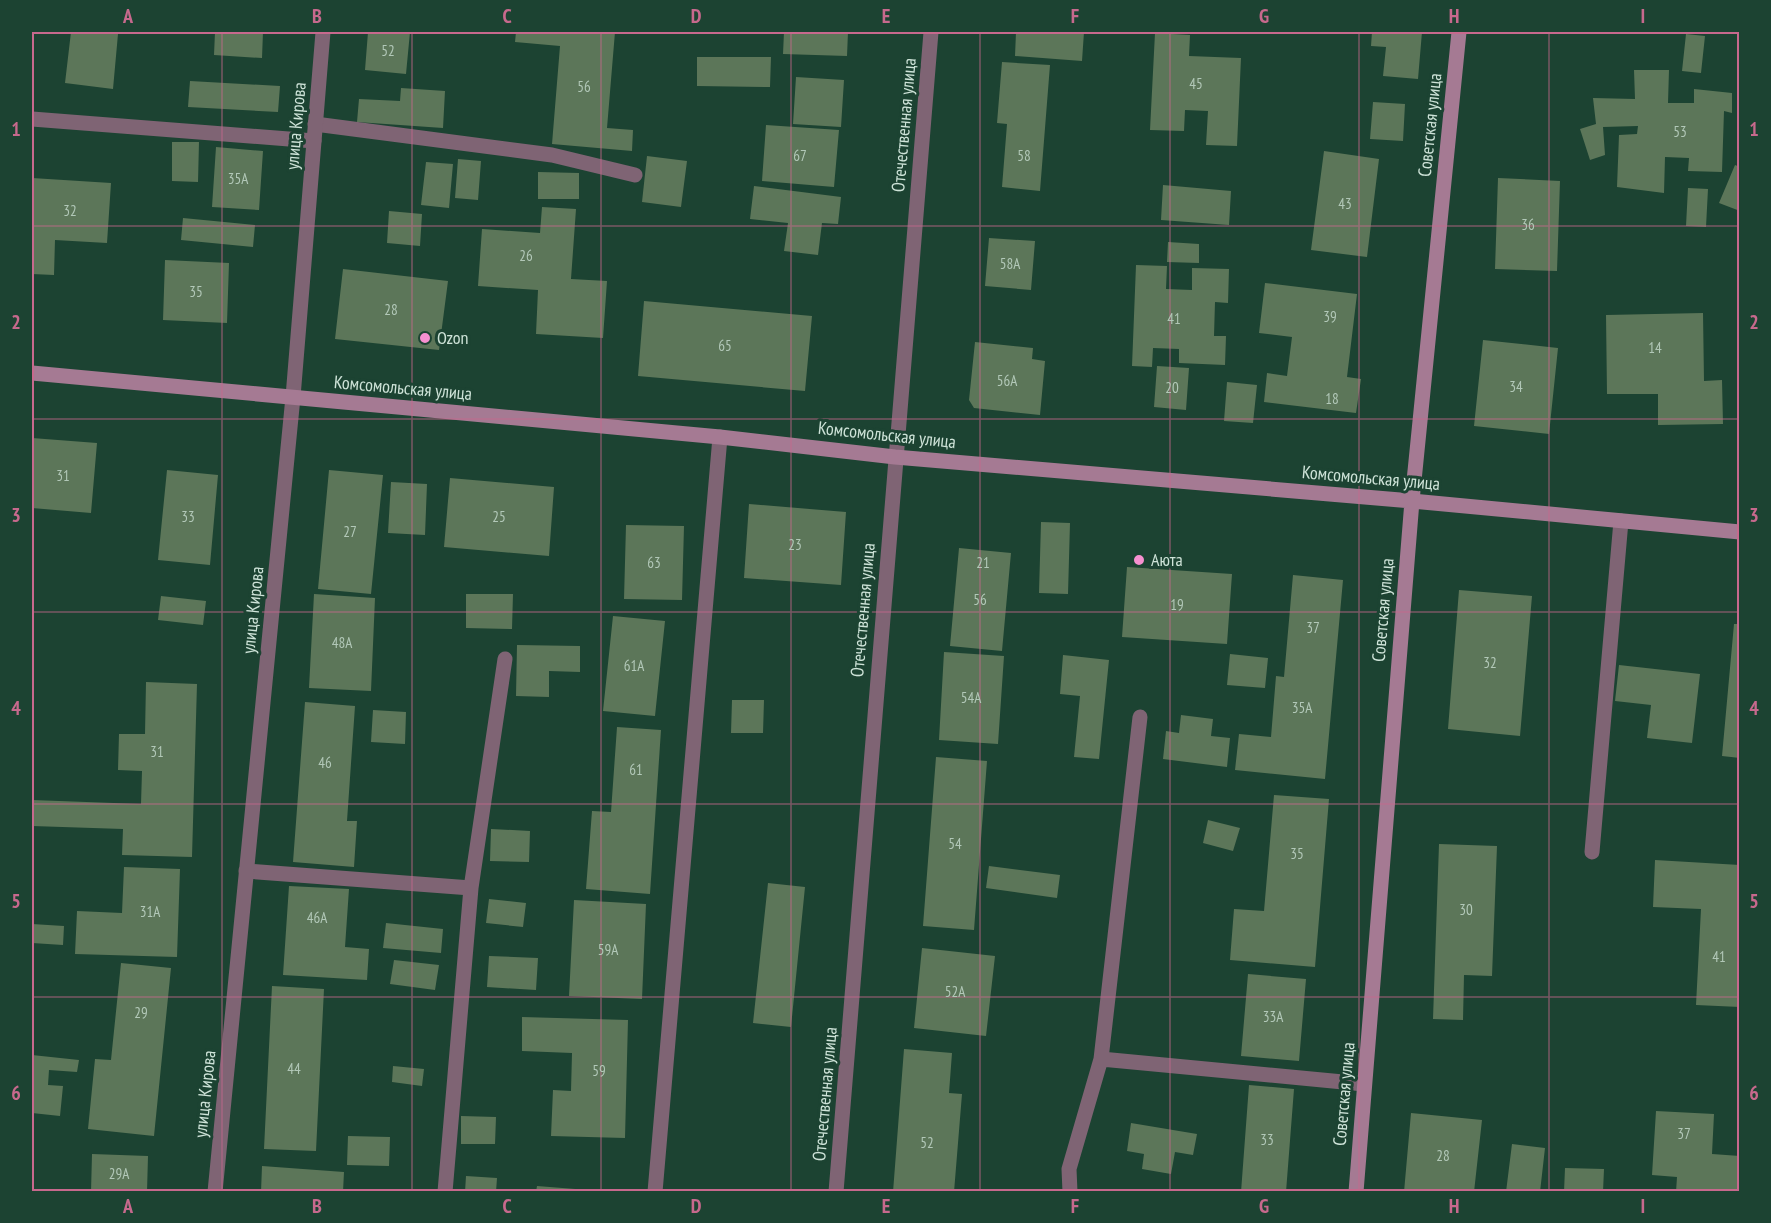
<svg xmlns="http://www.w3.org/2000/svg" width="1771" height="1223" font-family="'PT Sans Narrow',sans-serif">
<rect width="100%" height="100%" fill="#1c4332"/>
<path fill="#5c7659" d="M71 32H93L118 34 113 89 65 83Z
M215 32H263L262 58 214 55Z
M368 32H410L406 74 365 70Z
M516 32H615L607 128 633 130 632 151 552 144 560 46 515 42Z
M784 32H848L847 56 783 54Z
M1016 32H1084L1082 61 1015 56Z
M1372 32H1422L1418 79 1383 76 1386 47 1371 46Z
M1155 33 1190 35 1189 56 1241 58 1237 146 1206 145 1208 111 1185 110 1184 131 1150 130Z
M1686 34 1705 36 1701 73 1682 71Z
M697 57H771L770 87 697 86Z
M1002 62 1050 65 1040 191 1002 187 1007 124 997 123Z
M1634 70H1669L1668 103H1694V89L1732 93V113L1724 111 1722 172 1688 171 1689 158 1665 157 1664 193 1617 187 1619 135 1637 134 1638 126 1603 127 1605 155 1590 160 1580 129 1596 124 1593 98 1635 99Z
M796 77 844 80 841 127 793 124Z
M190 81 280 86 278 112 188 107Z
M401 88 445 91 443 128 357 122 359 99 400 101Z
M1373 102 1405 104 1403 141 1370 139Z
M766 125 839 130 834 187 762 181Z
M172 142H199L198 182 172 181Z
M216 147 263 151 259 210 212 207Z
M1324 151 1379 159 1367 257 1311 250Z
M647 156 687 161 681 207 642 202Z
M458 159 481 161 478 200 455 198Z
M426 162 453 164 449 208 421 205Z
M1735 165 1740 167V211L1719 203Z
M538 172 579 173V199H538Z
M32 178 111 183 107 243 55 240 54 275 32 274Z
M1498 178 1560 181 1557 271 1495 269Z
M1163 185 1231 191 1229 225 1161 220Z
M754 186 841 197 838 224 822 223 818 255 784 251 788 223 750 219Z
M1688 188 1708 189 1706 227 1686 226Z
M542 207 576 209 571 279 607 281 603 338 536 334 538 290 478 286 482 229 540 233Z
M389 211 422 214 420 246 387 243Z
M183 218 255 225 253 247 181 240Z
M989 238 1035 241 1031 290 985 286Z
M1168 242 1199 244V263L1167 262Z
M165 260 229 263 227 323 163 320Z
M1136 265 1167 266 1166 289 1192 290V268L1229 269 1228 303 1215 302 1214 336H1226L1225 365 1179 363V349L1153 348 1152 367 1132 366Z
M343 269 448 281 439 350 335 339Z
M1265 283 1357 294 1347 377 1361 379 1356 413 1264 402 1267 373 1287 376 1292 337 1259 333Z
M644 301 812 316 805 391 638 376Z
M1703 313 1704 381 1722 380 1723 424 1658 425V394H1607L1606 315Z
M1483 340 1558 348 1549 434 1474 426Z
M975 342 1033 348 1032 359 1045 361 1040 415 974 408 969 400Z
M1157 366 1189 368 1186 410 1154 407Z
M1227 382 1257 385 1253 423 1224 421Z
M32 438 97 443 91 513 32 508Z
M167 470 218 475 210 565 158 560Z
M329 470 383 475 371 594 318 589Z
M450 478 554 487 549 556 444 547Z
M391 482 427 484 425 535 388 533Z
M749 504 846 512 841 585 744 578Z
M1041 522 1070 523 1068 594 1039 593Z
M626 525 684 526 682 600 624 599Z
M959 548 1011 553 1002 651 950 646Z
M1127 567 1232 574 1227 644 1122 637Z
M1293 575 1343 580 1325 779 1235 770 1239 734 1271 737 1276 676 1284 677Z
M1459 590 1532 596 1520 736 1448 729Z
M314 594 375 598 371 691 309 688Z
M466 594H513L512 629 466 628Z
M161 596 206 601 203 625 158 620Z
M613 616 665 621 655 716 603 711Z
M1734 624H1740V758L1722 756Z
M517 645 580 646V672L549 671V697L516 696Z
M944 652 1004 656 998 744 939 740Z
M1230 654 1268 658 1265 688 1227 685Z
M1063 655 1109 660 1099 759 1074 757 1080 696 1060 694Z
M1619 665 1700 674 1692 743 1647 738 1651 705 1615 701Z
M146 682 197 684 192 857 122 855 123 829 32 826V800L141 804 142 771 118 770 119 734H145Z
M732 700H764L763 733H731Z
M305 702 355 706 347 821H357L354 867 293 862Z
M373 710 406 712 405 744 371 742Z
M1181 715 1213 719 1211 736 1230 738 1227 767 1163 759 1166 731 1179 733Z
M617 727 661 730 650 894 586 889 592 811 611 812Z
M936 757 987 761 974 930 923 926Z
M1274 795 1329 799 1315 967 1230 960 1234 909 1264 911Z
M1208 820 1240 828 1233 851 1203 843Z
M491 829 530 831 529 862 490 861Z
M1439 844 1497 846 1492 976 1464 975 1463 1020 1433 1019Z
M1655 860 1740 865V1007L1696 1005 1701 909 1653 907Z
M989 866 1060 875 1057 898 986 888Z
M124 867 180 869 177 957 75 954 77 911 122 913Z
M768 883 805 887 791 1027 753 1023Z
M289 886 349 889 345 947 369 949 367 980 283 975Z
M489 899 526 903 523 927 486 923Z
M574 900 646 904 642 999 569 996Z
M386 923 443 929 441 953 383 948Z
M32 924 64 926 63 945 32 943Z
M922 948 995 956 986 1036 914 1028Z
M489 956 538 958 536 990 487 987Z
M394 960 439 965 435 990 390 984Z
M121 963 171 968 154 1136 88 1129 95 1059 111 1060Z
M1248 974 1306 979 1299 1061 1241 1056Z
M272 986 324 989 316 1151 264 1149Z
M522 1017 628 1020 625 1138 551 1136 553 1090 571 1091 572 1053 522 1051Z
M904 1049 952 1053 949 1093 962 1094 954 1192H893Z
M32 1055 79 1060 77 1072 49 1070 48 1085 63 1086 60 1116 32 1113Z
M393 1066 424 1069 422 1086 392 1082Z
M1249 1085 1294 1089 1286 1192H1241Z
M1656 1111 1714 1114 1712 1154 1740 1156V1192H1676L1677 1177 1652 1175Z
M1411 1113 1482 1120 1474 1192H1404Z
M461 1116 496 1117 495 1144H461Z
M1131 1123 1197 1134 1193 1155 1175 1152 1171 1174 1142 1169 1144 1154 1127 1151Z
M348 1136 390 1137 389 1166 347 1165Z
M1512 1144 1545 1148 1540 1192H1506Z
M92 1154 148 1156 147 1192H91Z
M262 1166 344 1172 343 1192H261Z
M1565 1168 1604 1169 1603 1192H1564Z
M466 1176 497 1178 496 1192H465Z
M537 1186 588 1190V1192H536Z"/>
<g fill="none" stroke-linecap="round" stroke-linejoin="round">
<path stroke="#7f6474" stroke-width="15" d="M32 119 314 141
M315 124 552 155 635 175
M1592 852 1621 521
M246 871 471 888
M1101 1059 1364 1084
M445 1192 471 888 505 659
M655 1192 720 437
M1070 1192 1069 1169 1101 1059 1140 717"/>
<path stroke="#7f6474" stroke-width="15" d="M215 1192 293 397 323 32
M836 1192 931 32"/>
<path stroke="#a57a93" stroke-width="15" d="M32 373 720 437 895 457 1412 501 1740 532
M1356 1192 1412 501 1459 32"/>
</g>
<path fill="none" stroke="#c7698d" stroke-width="1.5" stroke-opacity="0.55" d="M222 32V1192M412 32V1192M601 32V1192M791 32V1192M980 32V1192M1170 32V1192M1359 32V1192M1549 32V1192M32 226H1740M32 419H1740M32 612H1740M32 804H1740M32 997H1740"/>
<g fill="#f690d0" stroke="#1c4332" stroke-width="2">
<circle cx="425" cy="338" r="6"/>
<circle cx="1139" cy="560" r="6"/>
</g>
<g text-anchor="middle" stroke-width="6" stroke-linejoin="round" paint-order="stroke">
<g font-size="15" fill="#b2c8b8">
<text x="388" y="56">52</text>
<text x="1196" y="89">45</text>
<text x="584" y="92">56</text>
<text x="1680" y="137">53</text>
<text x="800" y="161">67</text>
<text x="1024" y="161">58</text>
<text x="238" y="184">35А</text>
<text x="1345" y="209">43</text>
<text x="70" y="216">32</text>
<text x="1528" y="230">36</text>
<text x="526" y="261">26</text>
<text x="1010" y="269">58А</text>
<text x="196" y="297">35</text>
<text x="391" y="315">28</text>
<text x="1330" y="322">39</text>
<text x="1174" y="324">41</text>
<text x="725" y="351">65</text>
<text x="1655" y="353">14</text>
<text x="1007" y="386">56А</text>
<text x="1516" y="392">34</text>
<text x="1172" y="393">20</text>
<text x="1332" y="404">18</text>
<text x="63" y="481">31</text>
<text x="188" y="522">33</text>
<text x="499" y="522">25</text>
<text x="350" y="537">27</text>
<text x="795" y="550">23</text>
<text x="654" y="568">63</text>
<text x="983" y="568">21</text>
<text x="980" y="605">56</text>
<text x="1177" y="610">19</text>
<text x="1313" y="633">37</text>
<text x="342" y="648">48А</text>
<text x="1490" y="668">32</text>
<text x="634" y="671">61А</text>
<text x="971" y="703">54А</text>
<text x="1302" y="713">35А</text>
<text x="157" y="757">31</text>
<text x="325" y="768">46</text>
<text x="636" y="775">61</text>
<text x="955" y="849">54</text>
<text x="1297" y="859">35</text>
<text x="1466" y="915">30</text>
<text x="150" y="917">31А</text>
<text x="317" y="923">46А</text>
<text x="608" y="955">59А</text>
<text x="1719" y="962">41</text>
<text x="955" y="997">52А</text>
<text x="141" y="1018">29</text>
<text x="1273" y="1022">33А</text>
<text x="294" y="1074">44</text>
<text x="599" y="1076">59</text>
<text x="1684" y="1139">37</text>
<text x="1267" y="1145">33</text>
<text x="927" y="1148">52</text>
<text x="1443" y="1161">28</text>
<text x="119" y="1179">29А</text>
</g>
<g font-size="18" fill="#cee3d8" stroke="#1c4332">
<text transform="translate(904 125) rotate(-85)" y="6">Отечественная улица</text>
<text transform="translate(1430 125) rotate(-84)" y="6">Советская улица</text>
<text transform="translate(296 126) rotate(-85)" y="6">улица Кирова</text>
<text transform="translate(403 388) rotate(5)" y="6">Комсомольская улица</text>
<text transform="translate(887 435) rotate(6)" y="6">Комсомольская улица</text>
<text transform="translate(1371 478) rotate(5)" y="6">Комсомольская улица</text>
<text transform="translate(253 610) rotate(-84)" y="6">улица Кирова</text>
<text transform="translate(863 610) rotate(-85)" y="6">Отечественная улица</text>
<text transform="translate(1383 610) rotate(-85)" y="6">Советская улица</text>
<text transform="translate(205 1094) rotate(-84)" y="6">улица Кирова</text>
<text transform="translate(825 1094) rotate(-85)" y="6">Отечественная улица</text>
<text transform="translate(1344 1094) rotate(-85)" y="6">Советская улица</text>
</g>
<g font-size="18" fill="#cee3d8" stroke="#1c4332" text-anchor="start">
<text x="437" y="344">Ozon</text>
<text x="1151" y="566">Аюта</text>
</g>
</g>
<rect width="1771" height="1223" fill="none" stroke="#1c4332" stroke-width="66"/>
<rect x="33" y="33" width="1705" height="1157" fill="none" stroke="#c7698d" stroke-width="2"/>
<g font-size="20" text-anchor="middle" font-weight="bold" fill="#c7698d">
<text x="128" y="23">A</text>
<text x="317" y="23">B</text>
<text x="507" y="23">C</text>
<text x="696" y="23">D</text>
<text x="886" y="23">E</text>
<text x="1075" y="23">F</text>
<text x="1264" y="23">G</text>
<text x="1454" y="23">H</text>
<text x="1643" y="23">I</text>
<text x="16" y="136">1</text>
<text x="1754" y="136">1</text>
<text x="16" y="329">2</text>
<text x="1754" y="329">2</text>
<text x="16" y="522">3</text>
<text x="1754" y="522">3</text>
<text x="16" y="715">4</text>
<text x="1754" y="715">4</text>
<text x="16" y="908">5</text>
<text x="1754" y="908">5</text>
<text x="16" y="1100">6</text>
<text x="1754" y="1100">6</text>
<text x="128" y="1213">A</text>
<text x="317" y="1213">B</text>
<text x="507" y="1213">C</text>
<text x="696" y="1213">D</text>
<text x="886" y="1213">E</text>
<text x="1075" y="1213">F</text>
<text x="1264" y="1213">G</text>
<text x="1454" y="1213">H</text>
<text x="1643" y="1213">I</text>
</g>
</svg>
